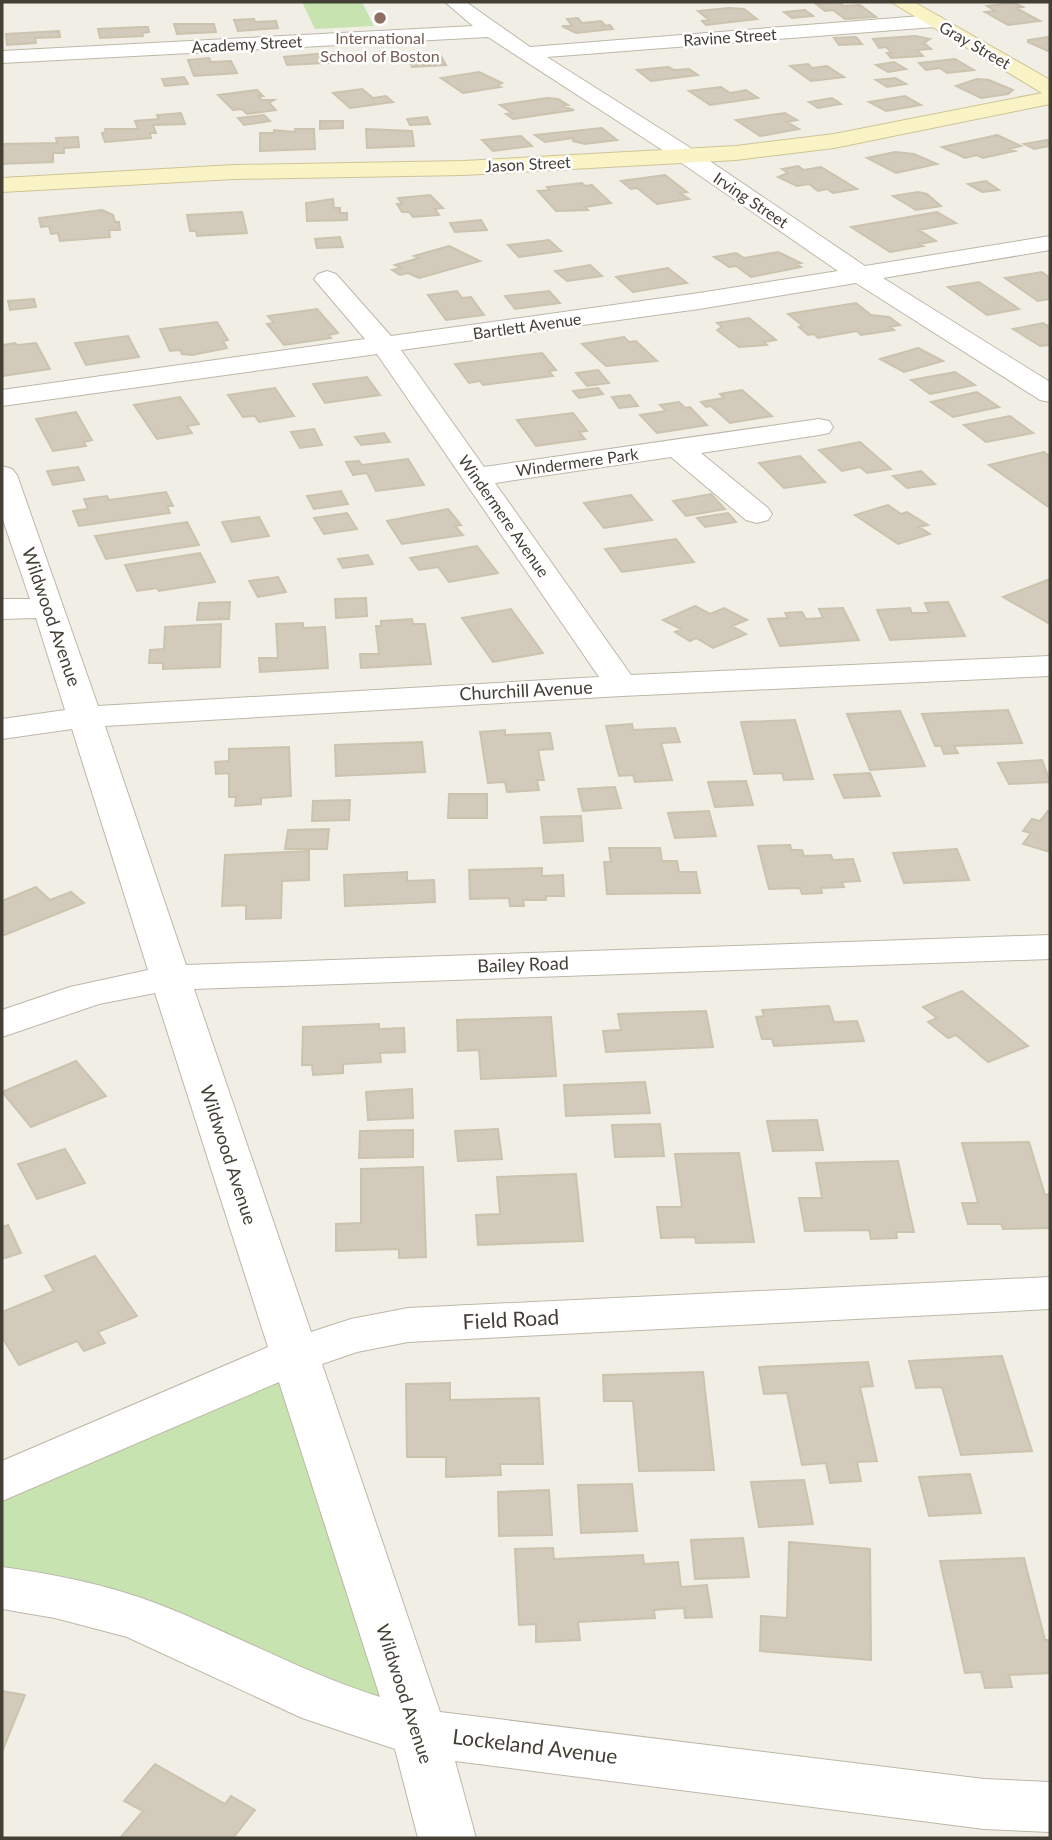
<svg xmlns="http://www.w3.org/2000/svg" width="1052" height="1840" font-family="Lato,sans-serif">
<rect width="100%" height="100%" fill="#f1efe5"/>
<path fill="#c7e3b0" d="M302 2H362L374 26 315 29Z
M293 1356 419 1733 55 1597 2 1588V1482Z"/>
<path fill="#d2cbbb" stroke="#ccc3af" stroke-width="2" d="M839 2 844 6 860 5 876 17 845 19 833 10 825 11 816 4Z
M1015 3 1023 7 1016 8 1040 21 1008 25 985 12 995 11 987 6Z
M729 8 744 9 757 19 706 25 702 21 709 20 698 11Z
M805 10 813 16 792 18 784 12Z
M578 18 582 23 601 21 604 24 602 26 610 25 613 29 576 33 562 26H572L567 19Z
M254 19 255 22 276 21 278 28 238 31 234 20Z
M174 24H214L216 32 177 34Z
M141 27H148L149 32 142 33 143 36 100 38 98 29Z
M59 31 60 37 35 38 36 43 7 45 6 34Z
M915 36 930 39 924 43 931 49 917 50 923 56 891 58 887 53H892L886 47 879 48 873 39Z
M856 37 862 44 839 45 834 38Z
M1049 37 1050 52 1028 42V40Z
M338 52 343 62 287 65 284 57Z
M441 56 446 65 412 67 408 58Z
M209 58 211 62 231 61 237 73 194 76 188 60Z
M955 59 974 70 947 73 940 68 926 70 919 63Z
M894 62 906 69 888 72 876 65Z
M808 64 812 68 827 66 844 77 811 81 790 66Z
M668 67 674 70 689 69 698 75 651 81 637 70Z
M479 72 502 83 498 85 501 87 463 93 441 78Z
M184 77 188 84 165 86 162 79Z
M895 78 906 84 887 87 876 80Z
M977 79 989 80 1013 90 1008 94 981 98 956 86Z
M721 87 730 93 746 90 758 98 710 105 689 91Z
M362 89 373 98 386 96 393 102 350 108 333 93Z
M257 90 263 96H258L262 100H274L269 103 276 110 247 114 242 109 233 110 218 95Z
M905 96 921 105 886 111 869 102Z
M547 98 558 99 568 105 562 106 574 110 513 119 506 114 512 113 500 105Z
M832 98 841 104 818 108 809 102Z
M181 113 185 124 153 125 156 133H150L151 138 105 142 102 133 106 132 105 129H138L135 121 159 119 157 115Z
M785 113 797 120 787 122 799 129 760 136 736 120Z
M264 115 270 121 244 125 238 118Z
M427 117 430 124 410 125 407 119Z
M320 121H343V128L320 129Z
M602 128 617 140 585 144 573 141 574 138 545 142 535 135Z
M295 129H314L315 149 260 151V133H274V130L295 132Z
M366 129 412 131 414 146 367 148Z
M997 135 1021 146 1009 149 1015 151 983 158 977 155 965 158 942 147Z
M521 136 532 146 493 151 482 140Z
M78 137 79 147 64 148V153H53V162L2 164V144L57 143 56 138Z
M1047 140 1050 142V146L1034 149 1024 144Z
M895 152 914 154 937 164 896 173 867 158Z
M798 166 804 170 821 167 857 189 833 193 827 189 818 191 809 184 797 186 778 177 788 173 782 169Z
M665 175 687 192 680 193 689 199 657 204 637 188 631 189 621 181Z
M986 181 999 190 982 192 968 184Z
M582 183 585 186 592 185 611 203 585 207 588 210 556 211 538 191 550 190 547 187Z
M918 192 927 194 941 206 916 210 893 196Z
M430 195 443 208 435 209 439 215 413 217 409 212H402L397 204H402L398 198Z
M333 199 334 208H340V213H347V220L307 221 306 203Z
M102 210 113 215 115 222H119L120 230H109L110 237 60 241 58 233 51 234 49 226 41 227 39 218Z
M242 212 247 233 197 236 196 231H190L187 215Z
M937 212 956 223 919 230 936 241 919 244 923 246 890 252 851 227Z
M481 220 487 230 455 232 450 223Z
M340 237 343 247 317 248 315 239Z
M549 240 561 251 519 257 508 245Z
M449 246 480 261 419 278 408 273 400 275 392 270 401 268 395 265 419 258 414 256Z
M778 252 801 263 796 264 801 267 751 277 736 266 729 267 714 257 736 253 744 258Z
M590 265 602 276 567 281 555 271Z
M668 268 687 283 633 292 616 277Z
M1042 272 1050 278V299L1038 301 1005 278Z
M979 282 1019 309 987 315 948 287Z
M457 291 462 298 471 297 484 315 446 320 428 295Z
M549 291 560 303 515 309 505 296Z
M34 299 36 307 10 310 8 301Z
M856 303 871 315 889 317 900 325 890 327 894 330 861 335 857 331 818 338 814 334 808 335 799 327 803 326 788 314Z
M317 309 338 333 329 335 331 338 284 345 267 324 274 323 268 316Z
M749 318 776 340 764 342 767 345 739 347 717 330 722 327 717 323Z
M217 322 228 340 223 341 227 348 192 355 182 354 180 350 170 351 160 329Z
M1043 323 1050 327V345L1040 346 1013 329Z
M128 336 139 357 86 365 75 343Z
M624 337 629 342 636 341 657 361 606 366 582 344Z
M15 343 17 345 36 343 50 369 2 376V345Z
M918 348 943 361 904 372 880 359Z
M542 353 556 370 549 371 553 376 483 385 480 381 469 383 455 364Z
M598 370 609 383 587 386 576 373Z
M955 372 975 385 930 394 911 380Z
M367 377 380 395 325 403 313 384Z
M275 388 294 416 259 422 255 416 243 417 228 395Z
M598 388 603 394 579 398 573 391Z
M742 390 772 416 730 423 711 406 706 407 701 402 724 398 720 394Z
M977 392 999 407 953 417 931 402Z
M630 395 638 406 619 408 612 397Z
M180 397 199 424 187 426 192 433 157 439 134 405Z
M679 402 685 408 690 407 707 425 657 433 640 415 666 411 660 405Z
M76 412 92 440 84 442 86 446 53 451 36 419Z
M573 413 587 431 579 432 585 439 536 446 517 420Z
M1010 416 1033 433 986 442 964 425Z
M314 429 322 445 300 448 291 432Z
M384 433 390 442 361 445 355 437Z
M860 442 891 469 867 473 860 467 842 471 819 450Z
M1044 452 1050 457V508L989 465Z
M800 456 825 482 784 488 759 463Z
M408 459 424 485 376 491 367 473 353 475 346 462 359 461 362 465Z
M78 467 84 480 53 485 47 471Z
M921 471 935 484 907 488 893 476Z
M341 491 348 504 314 509 307 496Z
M166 492 173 506H167L170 513 79 526 73 511 88 509 84 499 107 496 109 500Z
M711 494 725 509 686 516 673 501Z
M631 495 652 520 604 528 584 503Z
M888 505 901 514 907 512 928 525 919 527 930 534 898 544 855 515Z
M448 509 461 525 455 526 463 535 402 544 387 521Z
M347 513 357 529 324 534 314 518Z
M728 513 736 522 705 527 697 518Z
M259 517 269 536 232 542 222 522Z
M187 522 199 545 106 559 95 536Z
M676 539 694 562 622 572 605 549Z
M477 546 498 573 449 582 438 567 419 570 410 558Z
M200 553 215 582 159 591 157 588 137 591 125 565Z
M368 555 373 564 343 568 338 559Z
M278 577 286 592 258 597 249 581Z
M1050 579V624L1003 597Z
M366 598 367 616 336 618 335 599Z
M230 602 229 619 197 620 199 603Z
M948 602 965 636 890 640 877 610 910 608 912 613H929L925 603Z
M695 606 710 614 724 608 747 620 732 626 746 634 713 648 696 638 690 641 675 632 681 629 663 620Z
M843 608 859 640 780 646 768 619 788 618 785 613 802 612 806 619 823 618 819 609Z
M511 609 543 653 493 662 462 618Z
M412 619 413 624H425L431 664 361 668 360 654H379L376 626H381V621Z
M303 623V628L325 627 328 668 260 672 259 658H278L276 624Z
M221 624 220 667 163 669V663H149L150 650 164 649 165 627Z
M1008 710 1022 743 954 746 958 753 944 754 941 746H935L922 714Z
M900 711 925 766 870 770 847 714Z
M795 720 813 779 784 780 782 773 754 774 741 722Z
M632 724 633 730 675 728 680 742 661 743 672 780 635 782 633 775 619 776 606 726Z
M505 730V735L550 733 553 749 538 750 544 780H537L539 790 507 792 505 782 488 783 480 732Z
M422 742 425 772 336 776 335 745Z
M289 747 291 796 261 798V804L235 806 236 797H229V773L216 774 215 762 229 761V749Z
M1042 760 1050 782 1009 784 998 763Z
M870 773 880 796 844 798 834 775Z
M746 781 753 805 715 807 708 782Z
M615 787 621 808 583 811 578 789Z
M449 794H487V818H448Z
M350 800 349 820 312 821 313 801Z
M709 811 716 836 675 838 668 813Z
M1048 811 1050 812V852L1023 844 1031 833 1023 831 1032 819 1040 821Z
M581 816 583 841 544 843 541 817Z
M329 829 327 849H285L288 830Z
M790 845 792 850H802L804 856 831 855 833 860 853 859 860 881 842 882 844 887 821 888 822 893 802 894 800 888 769 889 758 846Z
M609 848H660L662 861H677L679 872H696L700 893 607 894 604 862H611Z
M957 849 969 880 904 883 893 853Z
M309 851V880L282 881 281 918 246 919V905L222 906 225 855Z
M542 868V876L563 875 564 896H546V900H523L524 906H510L509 898 470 899 469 870Z
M407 872V881L434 880 435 902 345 906 344 875Z
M36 887 50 900 71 892 84 903 2 936V901Z
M962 991 1028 1046 988 1062 956 1035 948 1038 928 1022 937 1018 923 1007Z
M829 1006 834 1022 857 1021 864 1041 774 1046 772 1039H762L756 1017 764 1016 762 1010Z
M706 1011 713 1047 606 1052 603 1031 621 1030 618 1014Z
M551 1017 556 1076 481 1079 479 1050 458 1051 457 1020Z
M379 1024V1029L404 1028 405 1052 380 1053 381 1062 343 1064V1073L313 1075 312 1065H302L303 1027Z
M76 1061 106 1096 31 1127 2 1092Z
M645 1082 650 1113 566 1116 564 1085Z
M412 1089 413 1118 368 1120 366 1092Z
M817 1120 823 1150 773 1151 767 1121Z
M660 1124 664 1156 615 1157 612 1125Z
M498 1129 502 1159 458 1161 455 1131Z
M413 1130V1157L359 1158 360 1131Z
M1029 1142 1045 1195 1050 1194V1228L1003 1229 1001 1224H968L962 1203H978L962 1143Z
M65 1149 85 1183 37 1199 18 1164Z
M739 1153 754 1242 696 1243 695 1237 661 1238 657 1207H682L675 1154Z
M898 1161 914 1232H896L897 1238 871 1239 869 1230 805 1231 799 1198H822L816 1163Z
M423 1167 426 1257 399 1258V1249L336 1251V1224L361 1223V1169Z
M576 1174 583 1241 478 1245 476 1215 500 1214 497 1177Z
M8 1225 21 1253 2 1259V1227Z
M95 1256 137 1316 98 1332 105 1343 84 1351 77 1341 19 1365 2 1337V1312L54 1291 45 1276Z
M1002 1356 1032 1451 961 1455 942 1387 916 1388 909 1361Z
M868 1362 873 1386 860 1387 877 1461 857 1462 861 1481 830 1483 826 1463 802 1465 787 1393 764 1394 759 1367Z
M703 1372 714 1470 639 1471 633 1401H604L603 1375Z
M450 1383V1400L539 1398 543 1464H500L501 1475 446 1477V1457H407L406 1384Z
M970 1474 981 1513 929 1516 919 1477Z
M804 1480 813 1524 759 1527 751 1482Z
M632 1484 637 1531 581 1533 578 1485Z
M549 1490 552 1535 499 1536 498 1492Z
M743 1538 749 1577 695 1579 691 1540Z
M789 1542 870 1549 871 1660 760 1651 761 1616 787 1618Z
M553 1548 554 1559 643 1555 644 1564 678 1562 681 1587 707 1585 712 1617 685 1618 684 1608 654 1610 655 1618 578 1622 580 1640 536 1642V1624L519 1625 515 1549Z
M1024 1558 1045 1640H1050V1673L1009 1675 1012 1687 985 1688 981 1672 965 1673 940 1561Z
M2 1691 25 1695 2 1752Z
M155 1764 225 1804 231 1796 255 1810 233 1838H120L143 1811 124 1801Z"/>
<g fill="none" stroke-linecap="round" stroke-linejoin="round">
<defs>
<path id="street" d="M445 2H466L530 47 934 15 941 17 944 21 941 25 934 27 547 57 686 145 865 266 1050 236V250L883 278 1050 382V402L1040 400 856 283 699 309 401 350 484 467 819 419 829 421 833 427 829 433 819 435 701 453 768 508 772 514 768 520 757 523 746 520 671 457 495 483 631 675 1050 656V676L622 696 105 726 186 965 1050 935V959L194 989 311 1332 351 1319 408 1308 1050 1277V1309L408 1342 357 1352 322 1364 440 1712 984 1779 1050 1782V1832L984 1829 455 1761 476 1838H418L395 1749 302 1718 127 1637 55 1618 2 1609V1567C53 1574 109 1585 158 1604 233 1633 303 1673 380 1697L279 1382 2 1501V1461L268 1347 155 993 99 1004 2 1037V1010L70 987 148 970 72 729 2 739V719L65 710 36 618 2 619V599H30L2 517V466L12 469 17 475 98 706 599 677 377 354 2 406V390L365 339 314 279 318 274 327 271 336 274 391 336 699 293 838 271 670 155 488 37 2 63V51L473 26Z"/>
<path id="secondary" d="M891 2H914L1050 80V104L834 148 736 160 463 175 234 179 2 192V178L234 165 463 161 736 146 834 134 1042 93Z"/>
</defs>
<use href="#street" stroke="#bcb7a8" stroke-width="2"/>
<use href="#secondary" stroke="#cec497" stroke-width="2"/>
<use href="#street" fill="#fff" fill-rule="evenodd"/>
<use href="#secondary" fill="#faf3c6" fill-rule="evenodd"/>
</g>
<circle fill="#8d6e63" stroke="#fff" stroke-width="2.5" cx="380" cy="18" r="7"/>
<g text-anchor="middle" stroke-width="5" stroke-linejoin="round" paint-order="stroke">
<g font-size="16" fill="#433f35" stroke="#fff">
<text transform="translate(730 37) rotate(-4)" y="6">Ravine Street</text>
<text transform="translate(247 44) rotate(-3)" y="6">Academy Street</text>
<text transform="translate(975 45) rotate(30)" y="6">Gray Street</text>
<text transform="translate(528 164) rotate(-3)" y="6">Jason Street</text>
<text transform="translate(751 200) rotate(34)" y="6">Irving Street</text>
<text transform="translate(527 326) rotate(-8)" y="6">Bartlett Avenue</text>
<text transform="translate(577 462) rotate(-8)" y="6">Windermere Park</text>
<text transform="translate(504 516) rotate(55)" y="6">Windermere Avenue</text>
</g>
<g font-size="16" fill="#785e54" stroke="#fff">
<text x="380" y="44">International<tspan x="380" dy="18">School of Boston</tspan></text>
</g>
<g font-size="18" fill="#433f35" stroke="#fff">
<text transform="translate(51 617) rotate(71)" y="6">Wildwood Avenue</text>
<text transform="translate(526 691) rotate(-3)" y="6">Churchill Avenue</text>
<text transform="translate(523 965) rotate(-2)" y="6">Bailey Road</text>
<text transform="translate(228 1155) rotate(72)" y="6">Wildwood Avenue</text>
<text transform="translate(404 1694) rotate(72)" y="6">Wildwood Avenue</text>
</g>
<g font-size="21" fill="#433f35" stroke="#fff">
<text transform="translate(511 1320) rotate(-3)" y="7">Field Road</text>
<text transform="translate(535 1747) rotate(7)" y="7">Lockeland Avenue</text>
</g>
</g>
<rect width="1052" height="1840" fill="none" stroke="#433f35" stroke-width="7"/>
</svg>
